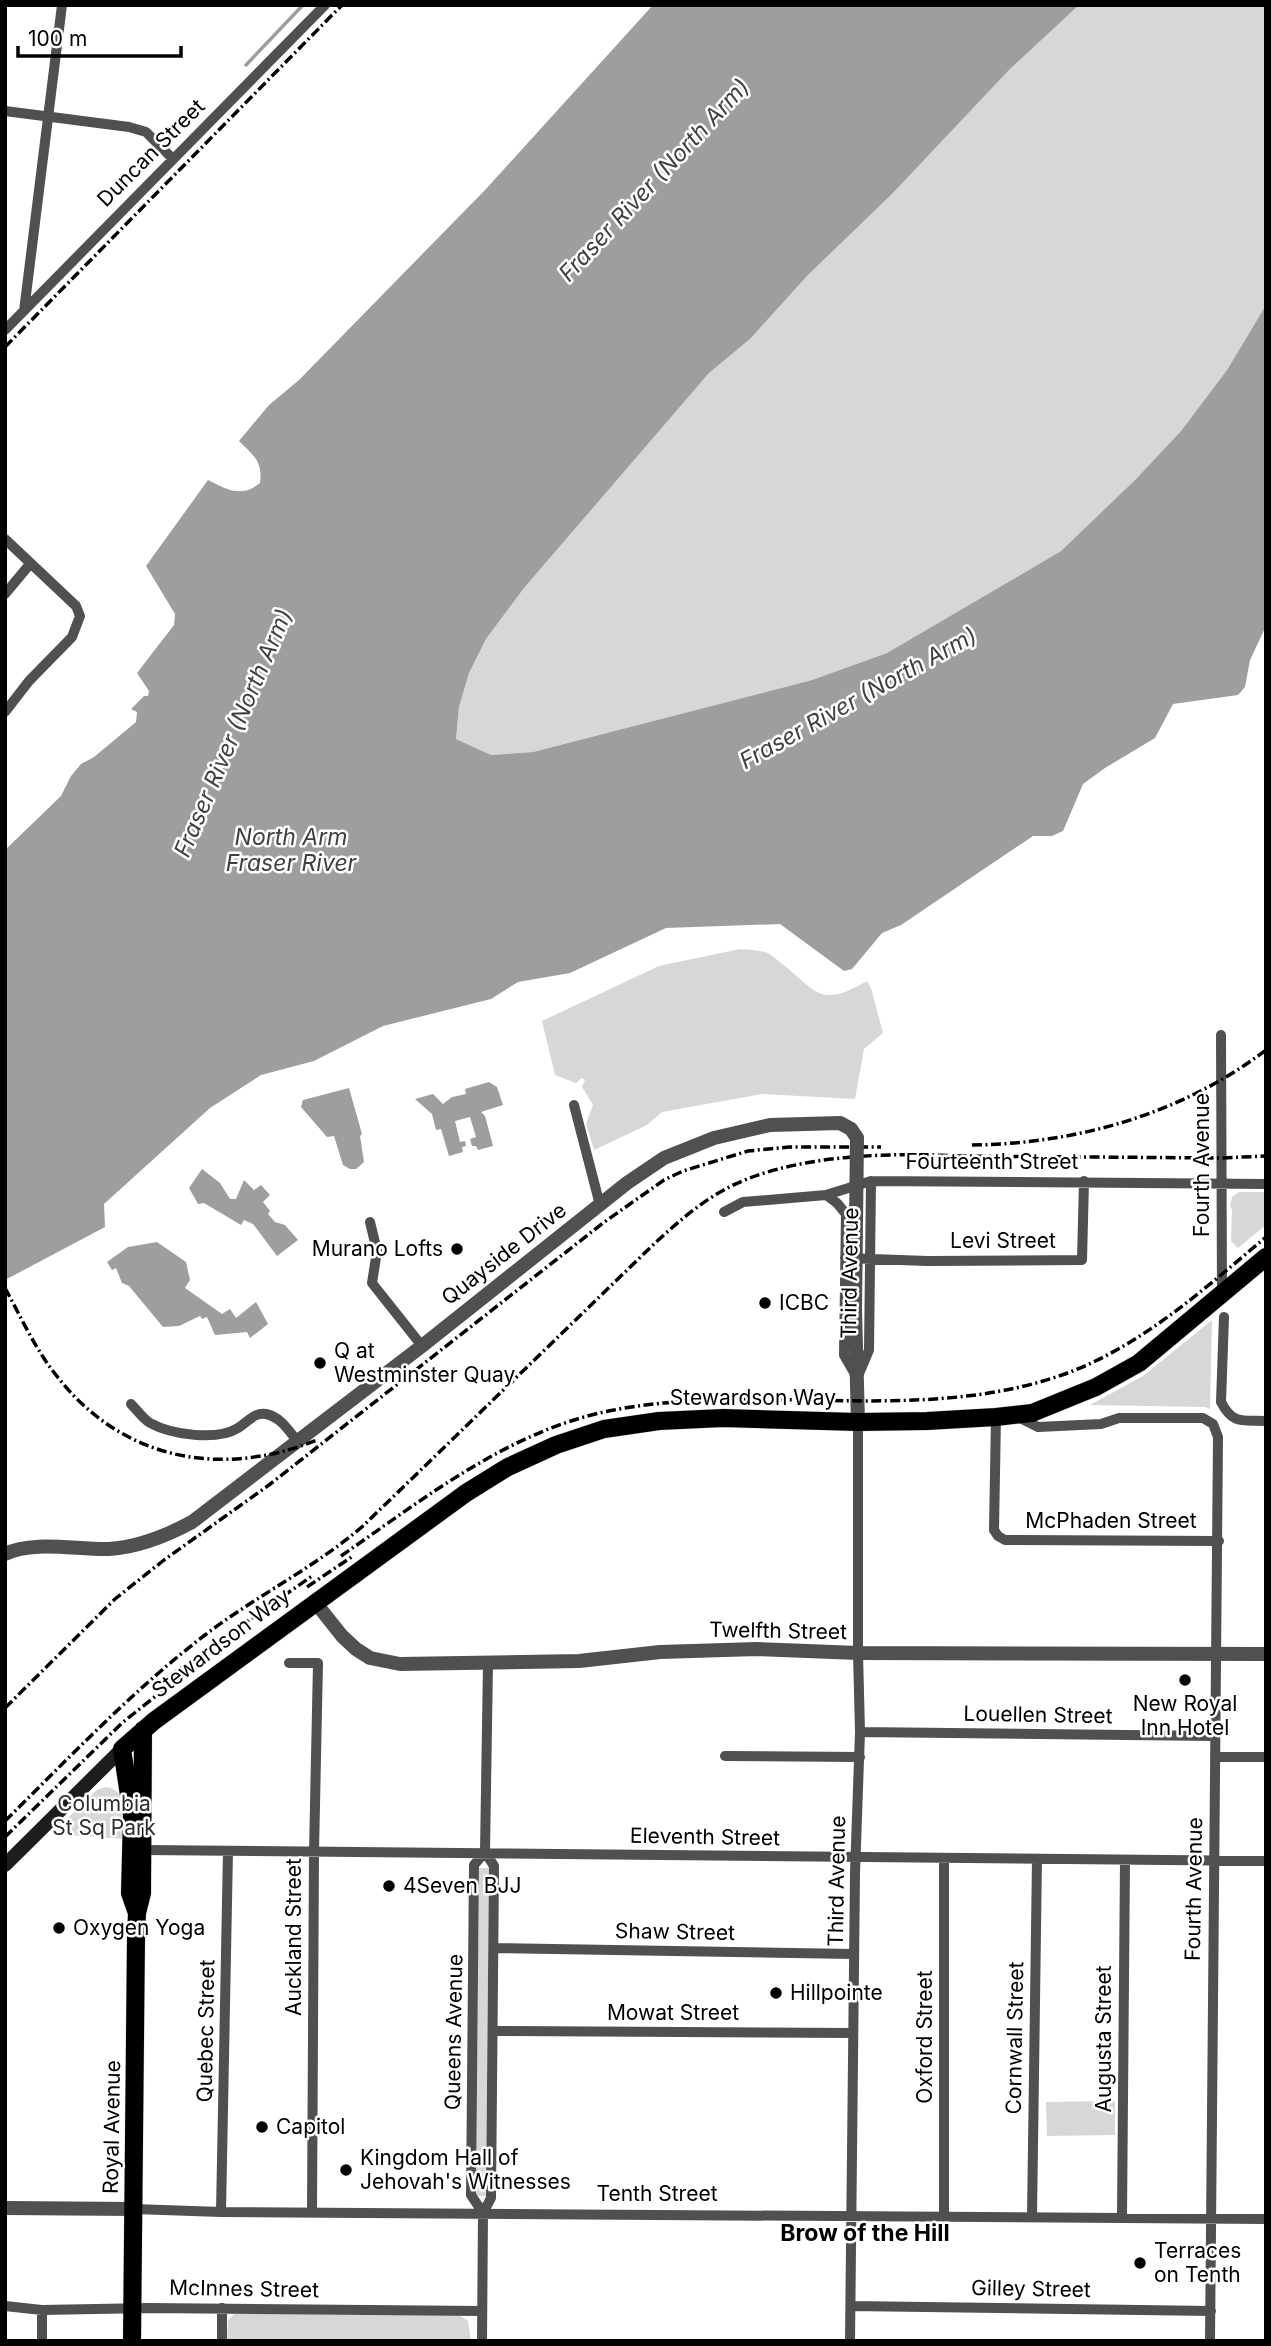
<svg xmlns="http://www.w3.org/2000/svg" width="1271" height="2346" font-family="Inter,sans-serif">
<rect width="100%" height="100%" fill="#fff"/>
<path fill="#d7d7d7" d="M1079 5H1266V305L1227 370 1181 431 1136 479 1061 551 887 653 812 680 533 752 491 755 456 739 459 707 469 673 486 639 524 588 709 373 750 339 808 275 892 194 1010 69Z
M740 949C748 950 760 950 768 953 772 955 777 960 781 963 817 991 819 1009 867 981L871 988 883 1033 864 1049 855 1099 762 1094 662 1112 647 1125 594 1150 586 1124 593 1105 582 1087 585 1080 582 1078 576 1083 555 1075 542 1021 659 966Z
M1239 1192H1266V1225L1238 1248 1231 1241 1232 1210 1230 1206 1232 1197Z
M1212 1320 1210 1409 1205 1407 1090 1405 1143 1376Z
M105 1787C129 1788 125 1821 126 1839L51 1834 97 1790Z
M479 1868H489L486 2196H476Z
M1115 2101V2135L1047 2136 1046 2102Z
M234 2314 459 2315 468 2321 471 2341H227L228 2320Z"/>
<path fill="#9e9e9e" d="M653 5H1079L1010 69 892 194 808 275 750 339 709 373 524 588 486 639 469 673 459 707 456 739 491 755 533 752 812 680 887 653 1061 551 1136 479 1181 431 1227 370 1266 305V626L1250 660 1245 687 1238 695 1173 704 1155 738 1105 768 1083 784 1063 831 1052 836H1033L901 925 882 933 852 969 844 971 780 924 666 928 570 973 518 982 491 999 383 1026 314 1061 261 1075 210 1108 104 1204 105 1227 5 1280V850L61 796 71 776 81 764 94 757 136 722 137 712 131 709 144 696H148L149 691 137 673 174 625 175 614 146 566 208 480C228 490 241 498 260 483 263 461 253 455 239 441L269 405 299 380 485 190Z
M489 1082 497 1087 503 1105 481 1112 485 1116 493 1146 478 1150 476 1146H472L470 1139 476 1137 470 1117 455 1121 460 1142 465 1141 466 1146 462 1147 463 1152 449 1156 441 1129 436 1130 432 1114 415 1099 433 1094 443 1104 452 1097 466 1094 465 1089Z
M349 1088 362 1134 360 1136 364 1162 356 1169H350L343 1165 334 1136 327 1137 301 1107 303 1100Z
M202 1169 220 1183 230 1199H236L244 1180 254 1190 261 1185 270 1195 263 1202 270 1211 268 1214 275 1222 285 1225 298 1240 277 1256 253 1224 244 1220 241 1225 204 1203 198 1204 189 1188Z
M157 1242 186 1262 190 1280 185 1288 222 1314 230 1309 236 1318 256 1302 268 1324 250 1338 247 1332 215 1335 207 1317 202 1319 200 1316 179 1326 163 1327 129 1286 122 1283 116 1268 112 1270 107 1262 128 1247Z"/>
<g fill="none" stroke-linecap="round" stroke-linejoin="round">
<path stroke="#9e9e9e" stroke-width="3.5" d="M246 65 303 5"/>
<defs>
<path id="primary" d="M137 1913 130 1893 132 1815 122 1749 154 1721 466 1493 508 1467 556 1445 604 1429 659 1421 723 1418 858 1422 927 1421 996 1417 1032 1413 1096 1387 1139 1363 1266 1257
M132 2341 136 1937 137 1913 142 1893 143 1730"/>
</defs>
<use href="#primary" stroke="#dbdbdb" stroke-width="19"/>
<path stroke="#505050" stroke-width="10" d="M5 111 129 127 146 132 172 158
M24 311 62 5
M5 330 325 5
M5 539 76 606 80 616 72 637 29 681 5 712
M5 594 30 564
M1221 1035 1222 1294
M574 1105 600 1205
M826 1195 837 1203 846 1214 844 1355 856 1376
M724 1212 743 1202 826 1195 871 1181 1266 1184
M370 1222 377 1251 372 1283 422 1346
M845 1258 927 1261 1082 1260 1084 1181
M1224 1317 1221 1402C1233 1425 1242 1420 1266 1421
M858 1376 869 1350 871 1181
M131 1404C137 1410 143 1419 150 1423 172 1435 217 1441 238 1428 248 1422 254 1412 266 1414 281 1417 289 1431 298 1442
M1016 1416 1038 1427 1101 1424 1119 1418H1203L1213 1424 1218 1437 1210 2341
M996 1417 994 1530 998 1536 1005 1540 1219 1541
M289 1663H318L314 1852 312 2212
M860 1732 1215 1736
M725 1756 860 1757
M1215 1757H1266
M143 1850 1266 1861
M494 1948 854 1954
M493 2031 853 2033
M134 2209 221 2212 1266 2219
M221 2212 228 1851
M483 2213 471 2195 474 1865 485 1852
M944 2216V1858
M1032 2217 1037 1859
M1122 2217 1125 1860
M5 2306 42 2310 149 2308 482 2311
M851 2306 1211 2311
M42 2341V2310
M222 2341V2308
M482 2341 483 2213 491 2198 494 1866 485 1852 488 1664
M850 2341 855 1873 860 1732 858 1653V1422"/>
<path stroke="#505050" stroke-width="14" d="M855 1310 858 1422
M5 1554C33 1540 77 1550 109 1549 139 1547 166 1536 192 1522L422 1346 627 1183 664 1158 714 1138 770 1125 840 1123 851 1129 857 1138
M315 1602 342 1636 356 1649 370 1658 400 1664 579 1661 660 1652 757 1649 858 1653 1266 1654
M5 2208 134 2209"/>
<path stroke="#1d1d1d" stroke-width="14" d="M5 1865 122 1749"/>
<use href="#primary" stroke="#000" stroke-width="18"/>
<path stroke="#000" stroke-width="3.5" stroke-dasharray="10 3.5 2 3.5" stroke-linecap="butt" d="M5 347 342 5
M972 1145C1076 1144 1182 1114 1266 1050
M5 1288C22 1319 37 1353 60 1380 125 1461 223 1478 317 1440
M341 1556C425 1498 511 1429 614 1410 760 1382 913 1424 1056 1377 1136 1351 1203 1290 1266 1237
M307 1587 353 1556
M174 1673 312 1576
M5 1708 115 1599 164 1560 269 1485 603 1223 664 1180 683 1171 748 1151 789 1147H881
M5 1821C70 1757 133 1690 205 1635 256 1596 314 1568 363 1526L655 1243C676 1224 697 1205 722 1191 785 1155 886 1152 957 1156L1222 1158 1266 1156
M5 1837 122 1723 186 1672"/>
<path stroke="#505050" stroke-width="14" d="M855 1310 857 1138"/>
</g>
<g fill="#000" stroke="#fff" stroke-width="2.5">
<circle cx="457" cy="1249" r="7"/>
<circle cx="765" cy="1303" r="7"/>
<circle cx="320" cy="1363" r="7"/>
<circle cx="1185" cy="1680" r="7"/>
<circle cx="389" cy="1886" r="7"/>
<circle cx="59" cy="1928" r="7"/>
<circle cx="776" cy="1993" r="7"/>
<circle cx="262" cy="2127" r="7"/>
<circle cx="346" cy="2170" r="7"/>
<circle cx="1140" cy="2263" r="7"/>
</g>
<g text-anchor="middle" stroke-width="5" stroke-linejoin="round" paint-order="stroke">
<g font-size="21" fill="#000" stroke="#fff">
<text transform="translate(151 153) rotate(-45)" y="7">Duncan Street</text>
<text x="992" y="1169">Fourteenth Street</text>
<text transform="translate(1202 1165) rotate(-90)" y="7">Fourth Avenue</text>
<text x="1003" y="1248">Levi Street</text>
<text transform="translate(504 1254) rotate(-38)" y="7">Quayside Drive</text>
<text transform="translate(850 1273) rotate(-89)" y="7">Third Avenue</text>
<text x="753" y="1405">Stewardson Way</text>
<text x="1111" y="1528">McPhaden Street</text>
<text transform="translate(778 1631) rotate(1)" y="7">Twelfth Street</text>
<text transform="translate(221 1643) rotate(-37)" y="7">Stewardson Way</text>
<text transform="translate(1038 1715) rotate(1)" y="7">Louellen Street</text>
<text transform="translate(705 1837) rotate(1)" y="7">Eleventh Street</text>
<text transform="translate(837 1881) rotate(-89)" y="7">Third Avenue</text>
<text transform="translate(1194 1889) rotate(-89)" y="7">Fourth Avenue</text>
<text transform="translate(675 1932) rotate(1)" y="7">Shaw Street</text>
<text transform="translate(294 1937) rotate(-90)" y="7">Auckland Street</text>
<text x="673" y="2020">Mowat Street</text>
<text transform="translate(206 2031) rotate(-89)" y="7">Quebec Street</text>
<text transform="translate(454 2032) rotate(-89)" y="7">Queens Avenue</text>
<text transform="translate(925 2037) rotate(-90)" y="7">Oxford Street</text>
<text transform="translate(1015 2038) rotate(-89)" y="7">Cornwall Street</text>
<text transform="translate(1104 2039) rotate(-90)" y="7">Augusta Street</text>
<text transform="translate(112 2127) rotate(-89)" y="7">Royal Avenue</text>
<text x="657" y="2201">Tenth Street</text>
<text transform="translate(244 2289) rotate(1)" y="7">McInnes Street</text>
<text transform="translate(1031 2289) rotate(1)" y="7">Gilley Street</text>
</g>
<g font-size="21" fill="#000" stroke="#fff" text-anchor="start">
<text x="443" y="1256" text-anchor="end">Murano Lofts</text>
<text x="779" y="1310">ICBC</text>
<text x="334" y="1358">Q at<tspan x="334" dy="24">Westminster Quay</tspan></text>
<text x="1185" y="1711" text-anchor="middle">New Royal<tspan x="1185" dy="24">Inn Hotel</tspan></text>
<text x="403" y="1893">4Seven BJJ</text>
<text x="73" y="1935">Oxygen Yoga</text>
<text x="790" y="2000">Hillpointe</text>
<text x="276" y="2134">Capitol</text>
<text x="360" y="2165">Kingdom Hall of<tspan x="360" dy="24">Jehovah's Witnesses</tspan></text>
<text x="1154" y="2258">Terraces<tspan x="1154" dy="24">on Tenth</tspan></text>
</g>
<g font-size="21" fill="#2e2e2e" stroke="#fff">
<text x="104" y="1811">Columbia<tspan x="104" dy="24">St Sq Park</tspan></text>
</g>
<g font-size="23" font-style="italic" fill="#3f3f3f" stroke="#fff">
<text transform="translate(654 180) rotate(-47)" y="8">Fraser River (North Arm)</text>
<text transform="translate(858 698) rotate(-29)" y="8">Fraser River (North Arm)</text>
<text transform="translate(233 733) rotate(-67)" y="8">Fraser River (North Arm)</text>
<text x="291" y="845">North Arm<tspan x="291" dy="26">Fraser River</tspan></text>
</g>
<g font-size="23" font-weight="bold" fill="#000" stroke="#fff">
<text x="865" y="2241">Brow of the Hill</text>
</g>
</g>
<rect width="1271" height="2346" fill="none" stroke="#000000" stroke-width="14"/>
<path d="M18 46v10h163v-10" fill="none" stroke="#000000" stroke-width="3.5"/>
<text x="28" y="46" font-size="21" fill="#000000" stroke="#ffffff" stroke-width="5" paint-order="stroke">100 m</text>
</svg>
